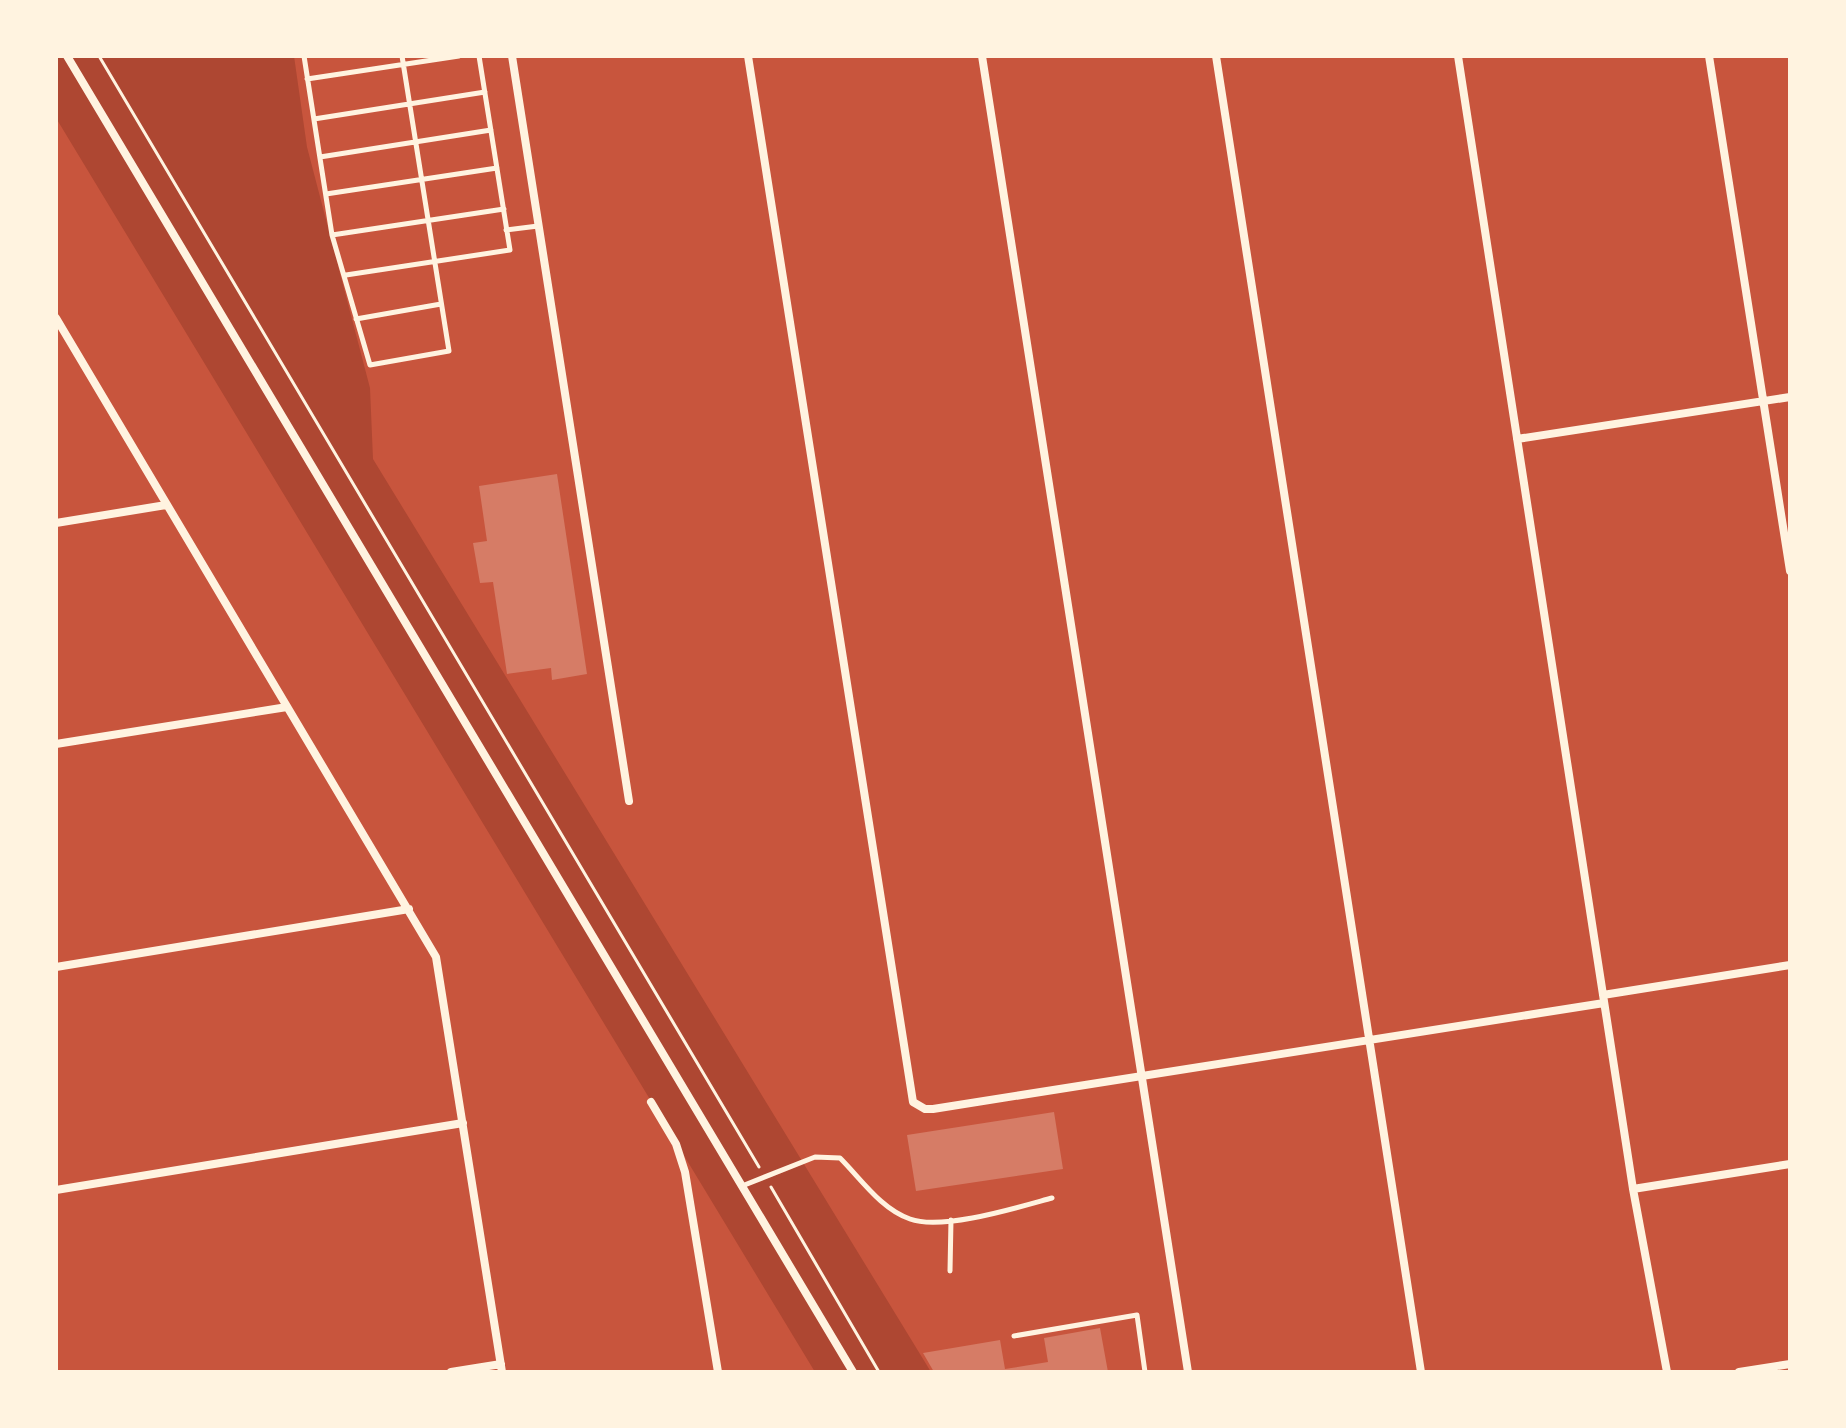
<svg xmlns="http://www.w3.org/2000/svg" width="1846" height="1428" font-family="Lato,sans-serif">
<rect width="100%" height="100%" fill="#c8553d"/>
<path fill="#ae4732" d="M56 56H294L307 147 370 388 373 459 931 1372H815L56 118Z"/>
<path fill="#d67c66" d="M557 474 587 674 552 680 551 668 507 674 493 582 480 583 473 543 487 541 479 486Z
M1054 1112 1063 1169 916 1191 907 1135Z
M1100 1328 1108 1372H934L923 1353 1000 1340 1005 1369 1048 1362 1044 1338Z"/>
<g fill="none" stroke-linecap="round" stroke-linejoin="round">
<path stroke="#fff3e0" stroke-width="3" d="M99 56 759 1167
M771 1187 879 1372"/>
<path stroke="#fff3e0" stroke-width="5" d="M304 56 332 235 370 365 449 351 402 56
M307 79 459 56
M314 119 485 92
M320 157 491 130
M326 194 497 168
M506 230 538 226
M332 235 504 209
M346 275 510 250 479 56
M356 319 441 304
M742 1186 815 1157 840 1158C861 1179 881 1209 910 1219 942 1231 1019 1207 1052 1198
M950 1271 951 1220
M1014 1336 1137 1315 1145 1372"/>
<path stroke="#fff3e0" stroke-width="8" d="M67 56 853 1372
M512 56 629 801
M748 56 913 1102 925 1109H933L1604 1003
M982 56 1188 1372
M1216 56 1421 1372
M1458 56 1633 1189 1667 1372
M1709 56 1790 571
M56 318 436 957 502 1372
M1517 439 1790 397
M56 523 166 505
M56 744 287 707
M56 967 409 909
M1603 995 1790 965
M651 1102 676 1144 685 1172 718 1372
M1633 1189 1790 1164
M56 1190 463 1123
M451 1372 501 1364
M1739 1372 1790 1364"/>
</g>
<rect width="1846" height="1428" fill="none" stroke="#fff3e0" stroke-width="116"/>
</svg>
